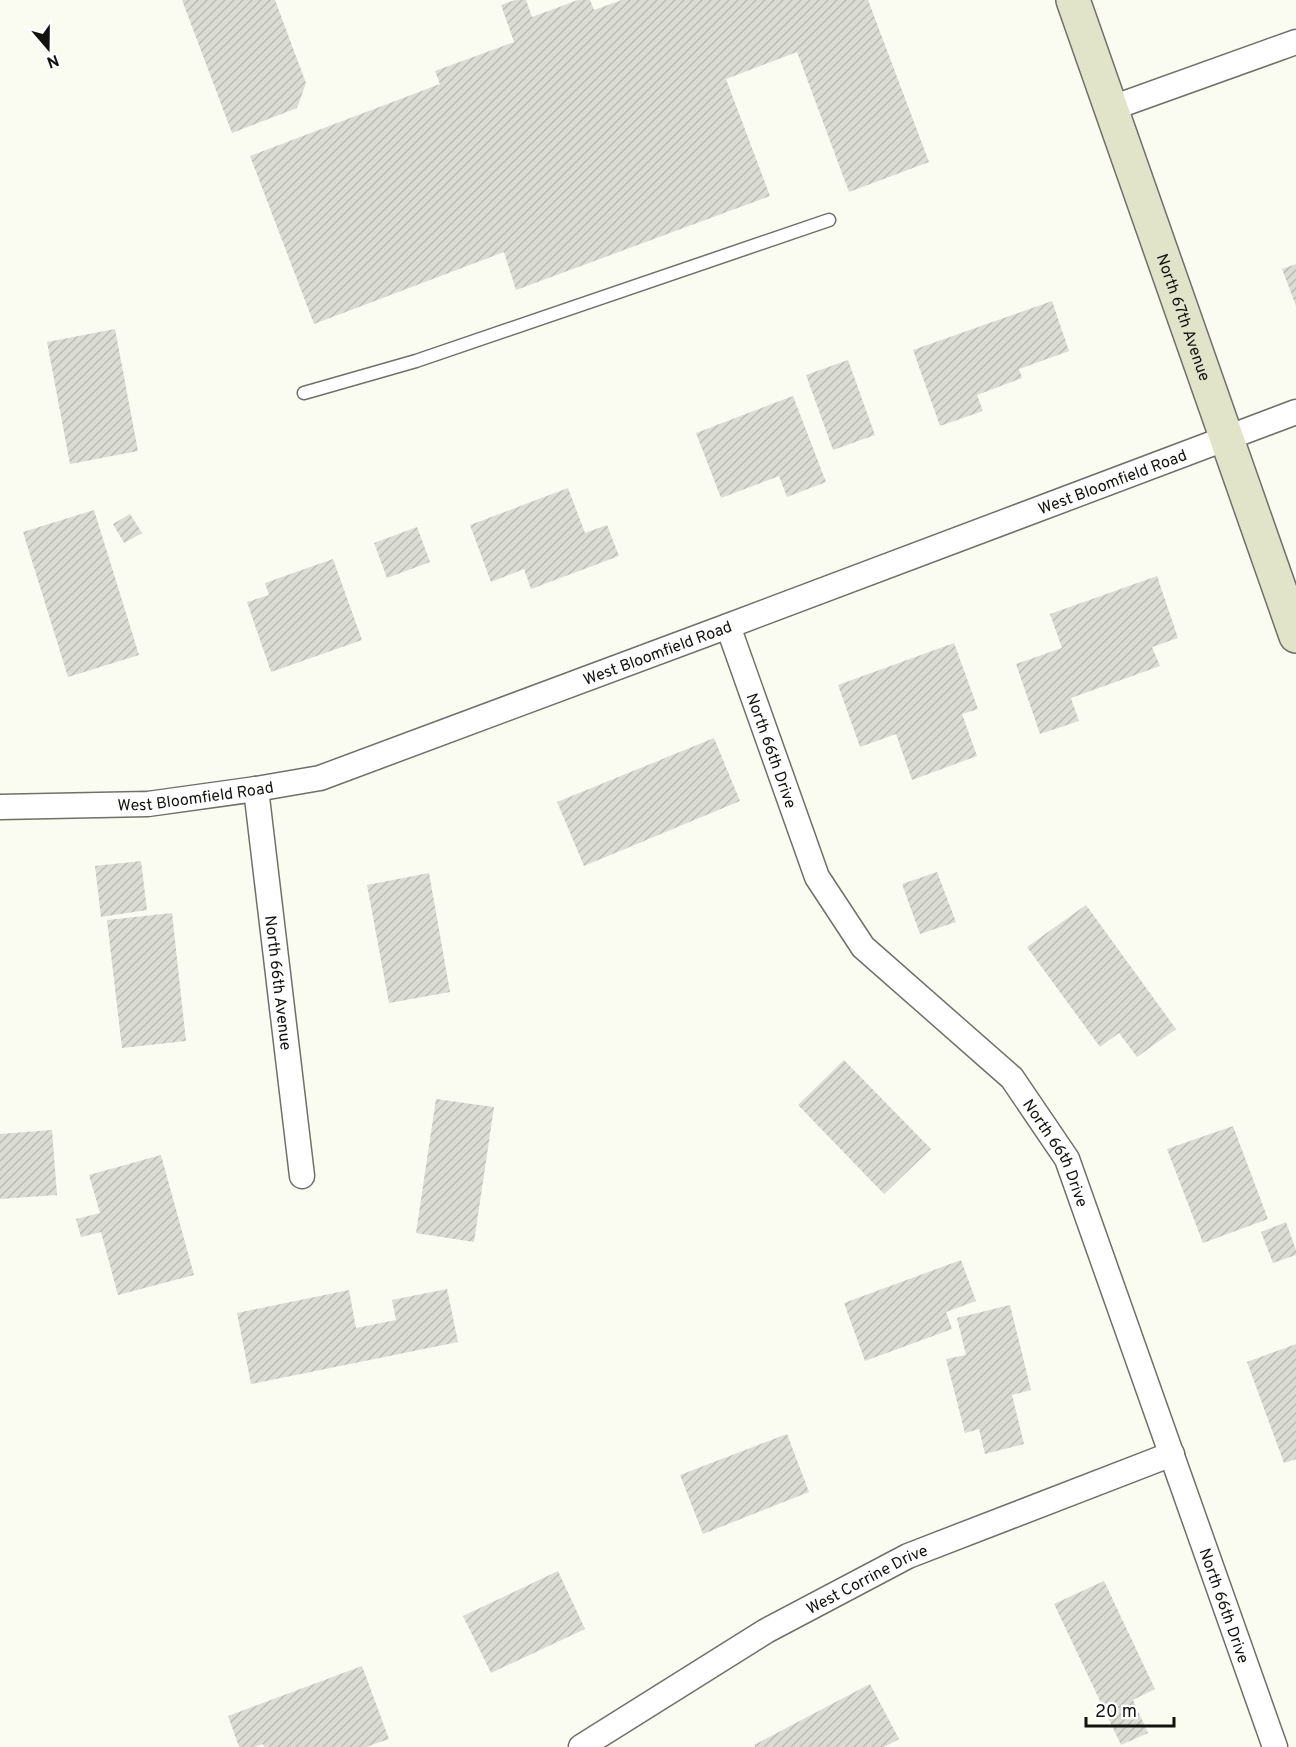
<svg xmlns="http://www.w3.org/2000/svg" width="1296" height="1747" font-family="Overpass,sans-serif">
<defs>
<pattern id="building-hatch" width="6" height="6" patternUnits="userSpaceOnUse" patternTransform="scale(1.5)"><rect width="6" height="6" fill="#dbdcd3"/><path d="M-1 1l2-2M0 6l6-6M5 7l2-2" fill="none" stroke="#bbbcb4"/></pattern>
</defs>
<rect width="100%" height="100%" fill="#fafbf1"/>
<path fill="url(#building-hatch)" d="M182 0H275L306 83 297 108 232 133Z
M515 0H526L532 17 578 0H590L594 10 622 0H868L929 162 849 192 797 52 726 79 770 196 516 290 504 252 314 324 250 156 440 84 435 71 514 42 501 5Z
M1296 264V306L1282 269Z
M1052 301 1069 351 1019 369 1022 378 977 395 983 411 940 426 913 350Z
M115 329 138 451 70 464 47 342Z
M848 360 875 435 833 450 806 375Z
M793 396 826 482 787 497 779 476 721 498 696 433Z
M568 488 585 533 607 525 619 556 531 589 524 569 491 582 470 525Z
M94 510 139 655 68 677 23 532Z
M130 514 142 533 124 543 113 524Z
M417 527 430 562 387 578 374 543Z
M333 559 362 640 271 672 247 602 269 595 265 583Z
M1157 576 1178 638 1152 647 1160 666 1071 698 1079 721 1040 734 1016 664 1062 648 1050 614Z
M954 643 978 709 962 714 977 756 912 780 896 734 860 747 838 685Z
M714 738 740 801 584 866 557 802Z
M141 861 147 910 101 917 95 866Z
M937 872 956 922 920 934 902 884Z
M429 873 450 992 389 1003 367 885Z
M1086 905 1176 1029 1137 1057 1119 1033 1100 1047 1027 947Z
M172 913 186 1041 122 1048 107 920Z
M844 1060 931 1149 884 1194 798 1105Z
M436 1099 494 1107 474 1242 416 1233Z
M1233 1126 1268 1219 1203 1243 1167 1149Z
M52 1130 57 1195 0 1199V1134Z
M161 1155 194 1275 118 1295 101 1232 81 1237 76 1219 100 1213 89 1175Z
M1286 1222 1296 1250V1255L1273 1263 1261 1232Z
M961 1260 976 1301 946 1312 952 1329 865 1361 844 1303Z
M447 1289 458 1342 251 1384 237 1313 349 1290 356 1328 396 1320 392 1300Z
M1010 1305 1031 1390 1012 1395 1024 1444 985 1454 979 1429 965 1433 946 1359 966 1355 957 1318Z
M1296 1344V1459L1284 1463 1247 1362Z
M787 1434 809 1492 703 1534 680 1475Z
M558 1571 585 1629 491 1673 463 1616Z
M1104 1581 1155 1689 1133 1700 1148 1733 1121 1745 1054 1604Z
M362 1666 389 1739 366 1747H264L263 1744 255 1747H239L228 1716Z
M870 1684 899 1739 884 1747H755L754 1745Z"/>
<g fill="none" stroke-linecap="round" stroke-linejoin="round">
<defs>
<path id="lane" d="M304 393 416 361 829 220"/>
<g id="street">
<path d="M1112 108 1296 42"/>
<path id="s1" d="M728 626 817 877 863 947 1012 1078 1067 1159 1275 1747"/>
<path id="s2" d="M256 789 302 1176"/>
<path id="s3" d="M0 807 148 804 256 789 320 778 728 626 1296 412"/>
<path id="s4" d="M581 1747 766 1631 908 1556 1172 1454"/>
</g>
<g id="secondary">
<path id="s5" d="M1073 0 1296 636"/>
</g>
</defs>
<use href="#lane" stroke="#6f7068" stroke-width="15"/>
<use href="#street" stroke="#6f7068" stroke-width="27"/>
<use href="#secondary" stroke="#6f7068" stroke-width="36"/>
<use href="#lane" stroke="#fff" stroke-width="12"/>
<use href="#street" stroke="#fff" stroke-width="24"/>
<use href="#secondary" stroke="#e2e4ca" stroke-width="33"/>
</g>
<g text-anchor="middle" stroke-width="4.5" stroke-linejoin="round" paint-order="stroke">
<g font-size="16" fill="#12120f" stroke="#fff">
<text dy="6" stroke="none"><textPath href="#s5" startOffset="336">North 67th Avenue</textPath></text>
<text dy="6" stroke="none"><textPath href="#s3" startOffset="1168">West Bloomfield Road</textPath></text>
<text dy="6" stroke="none"><textPath href="#s3" startOffset="682">West Bloomfield Road</textPath></text>
<text dy="6" stroke="none"><textPath href="#s1" startOffset="132">North 66th Drive</textPath></text>
<text dy="6" stroke="none"><textPath href="#s3" startOffset="196">West Bloomfield Road</textPath></text>
<text dy="6" stroke="none"><textPath href="#s2" startOffset="195">North 66th Avenue</textPath></text>
<text dy="6" stroke="none"><textPath href="#s1" startOffset="636">North 66th Drive</textPath></text>
<text dy="6" stroke="none"><textPath href="#s4" startOffset="332">West Corrine Drive</textPath></text>
<text dy="6" stroke="none"><textPath href="#s1" startOffset="1120">North 66th Drive</textPath></text>
</g>
</g>
<g transform="translate(48 48) rotate(160)" stroke="#ffffff" stroke-width="4.5" paint-order="stroke">
<path d="M0-4.5L10 22L0 15L-10 22Z" fill="#12120f"/>
<text y="-9" font-size="16" font-weight="bold" text-anchor="middle" fill="#12120f">N</text>
</g>
<path d="M1086 1717v9h88v-9" fill="none" stroke="#12120f" stroke-width="3"/>
<text x="1095" y="1717" font-size="18" fill="#12120f" stroke="#ffffff" stroke-width="4.5" paint-order="stroke">20 m</text>
</svg>
